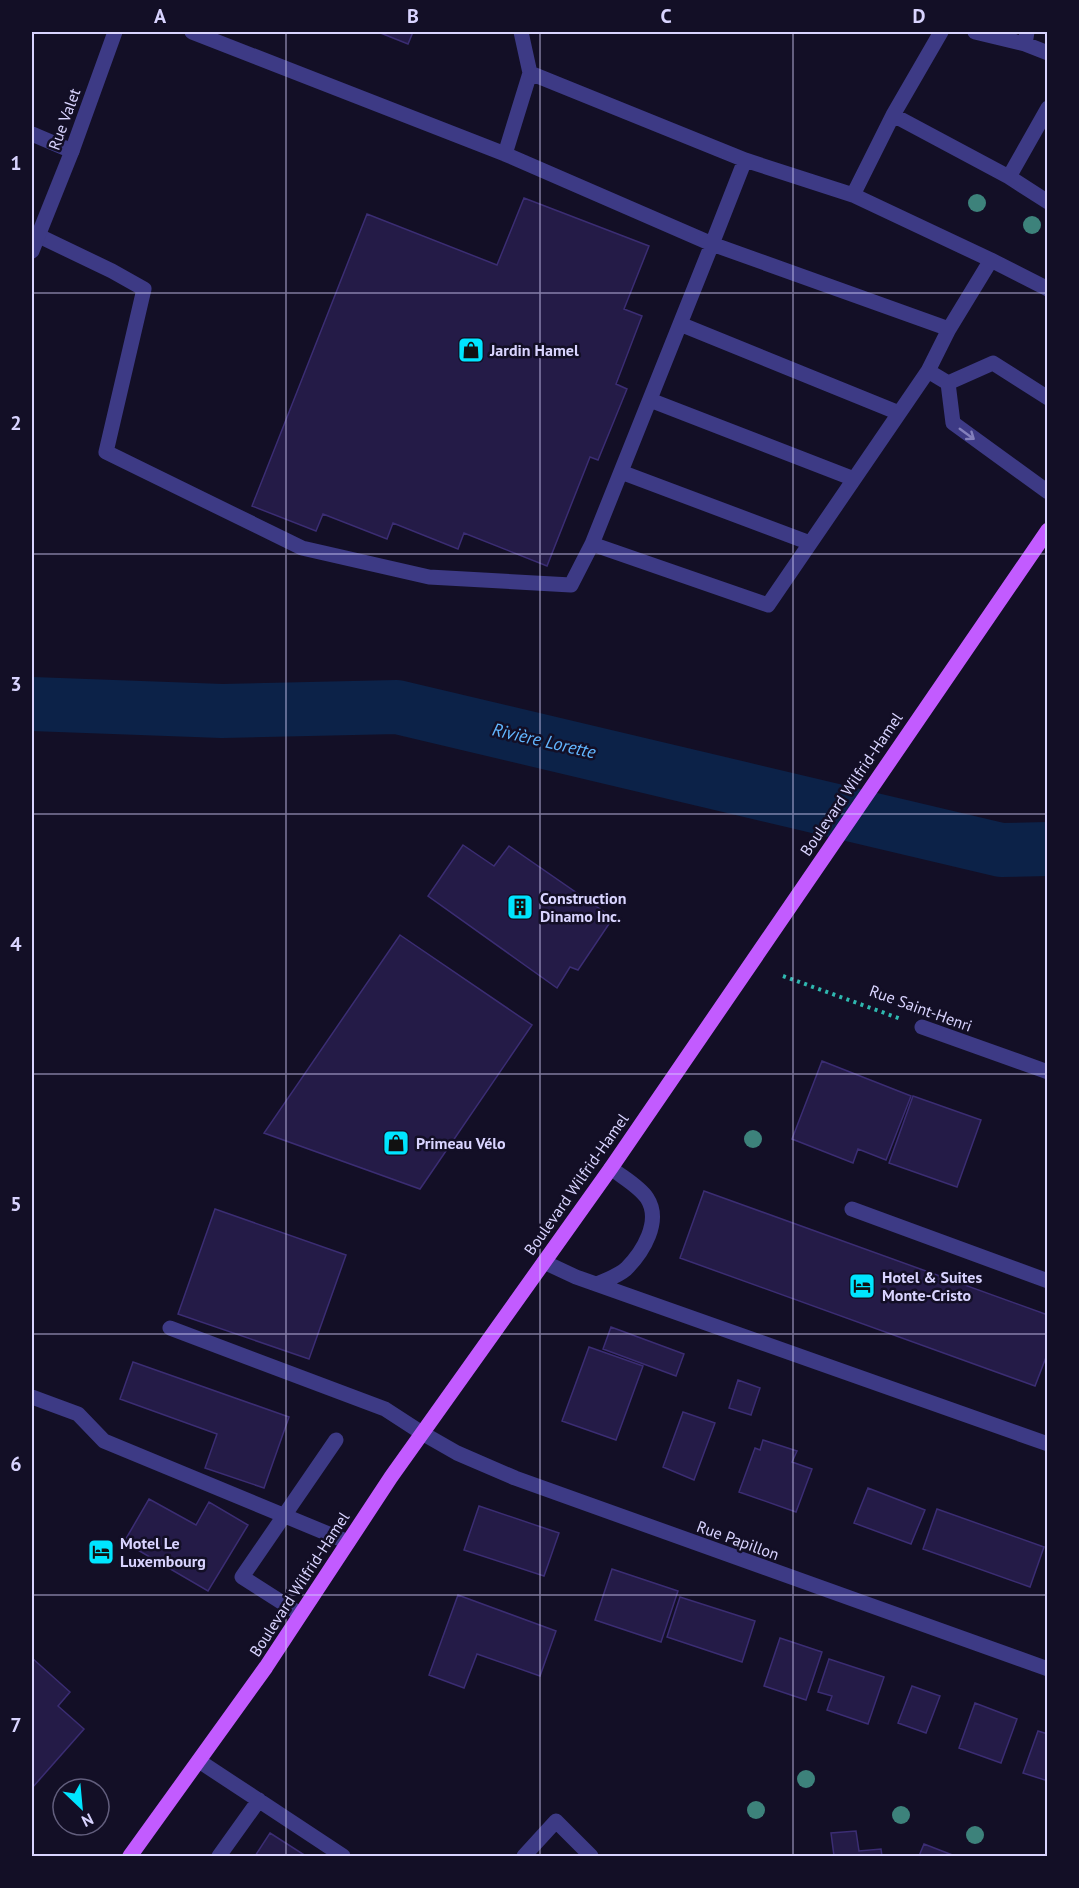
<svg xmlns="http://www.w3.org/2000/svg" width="1079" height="1888" font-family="'PT Sans',sans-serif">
<rect width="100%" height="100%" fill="#130f26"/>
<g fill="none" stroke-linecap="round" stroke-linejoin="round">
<path stroke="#0c2248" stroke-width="54" d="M32 704 222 711 397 707 1001 850 1048 849"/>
</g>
<path fill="#241b47" stroke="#3b2d73" stroke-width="1.5" d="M378 32H413L408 44Z
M524 198 649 246 624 309 642 316 616 384 627 389 598 460 590 457 547 566 464 533 458 549 393 523 387 539 323 514 316 531 252 506 367 214 497 265Z
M463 845 494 866 509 846 613 918 578 970 570 967 557 988 428 896Z
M400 935 532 1025 420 1189 264 1133Z
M822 1061 911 1096 886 1160 858 1149 853 1163 792 1139Z
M913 1096 981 1120 957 1187 889 1163Z
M704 1191 1048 1315V1352L1035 1386 680 1258Z
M215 1209 346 1255 309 1359 178 1314Z
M611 1327 684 1354 676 1376 603 1349Z
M589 1347 643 1366 616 1440 562 1421Z
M133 1362 289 1417 264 1488 205 1468 217 1434 120 1399Z
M738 1380 760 1388 751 1415 729 1408Z
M683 1412 715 1423 694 1480 663 1467Z
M763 1440 797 1451 792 1462 812 1469 796 1512 739 1492 755 1448 760 1450Z
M868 1488 925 1510 911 1544 854 1523Z
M149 1499 196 1525 209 1502 248 1525 208 1591 124 1542Z
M479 1506 559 1533 544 1576 464 1550Z
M937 1509 1044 1547 1030 1587 923 1549Z
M612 1569 678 1591 661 1642 595 1620Z
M458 1595 556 1631 540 1676 477 1654 464 1688 429 1675Z
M680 1597 755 1621 742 1662 667 1637Z
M780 1638 822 1652 806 1700 764 1686Z
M32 1658 70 1692 58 1706 84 1729 32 1788Z
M829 1659 884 1677 868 1724 827 1710 832 1696 818 1692Z
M912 1686 940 1696 926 1733 898 1723Z
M975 1703 1017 1719 1001 1763 959 1748Z
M1038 1731 1048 1734V1781L1023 1773Z
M856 1831 859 1851 881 1849 882 1856H834L831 1833Z
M270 1833 306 1856H255Z
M924 1844 955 1856H919Z"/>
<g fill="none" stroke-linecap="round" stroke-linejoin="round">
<path stroke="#2fb8b0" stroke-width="4" stroke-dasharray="3 4.5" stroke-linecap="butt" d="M783 976 901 1019"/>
<path stroke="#3d3a85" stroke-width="15" d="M192 32 505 154
M521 32 530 73
M941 32 893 115 853 195 991 260
M975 32 1025 44
M1027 32 1025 44 1048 53
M1048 108 1009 177 1048 202
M893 115 1009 177
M32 134 72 151
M745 160 530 73 505 154 712 244 745 160 853 195
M37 235 112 271 144 289 106 452 302 548 429 577 571 585 592 544
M680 324 899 413
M949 329 991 260 1048 289
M928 371 949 329 712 244 592 544 768 605 928 371 948 383
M948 383 953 423 1048 492
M948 383 993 363 1048 398
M650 400 854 479
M621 472 810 543
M852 1209 1048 1281
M544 1262 576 1277 1048 1444
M597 1284C606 1280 618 1276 626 1269 643 1252 662 1221 647 1198 639 1186 622 1177 611 1168
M170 1328 385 1409 422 1433
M32 1397 78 1414 104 1441 348 1542
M300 1614 242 1577 336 1440
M199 1761 343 1856
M219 1856 259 1800
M524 1856 556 1821 591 1856"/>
<path stroke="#3d3a85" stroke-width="15" d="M32 251 72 151 115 32
M922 1027 1048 1072
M422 1433 457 1453 515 1478 1048 1669"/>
<path stroke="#c25bff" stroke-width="15" d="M130 1856 266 1667 391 1477 611 1168 1048 530"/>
</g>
<g fill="#3d827b">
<circle cx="977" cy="203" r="9"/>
<circle cx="1032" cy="225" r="9"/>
<circle cx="753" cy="1139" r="9"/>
<circle cx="806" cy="1779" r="9"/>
<circle cx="756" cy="1810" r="9"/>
<circle cx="901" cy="1815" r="9"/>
<circle cx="975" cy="1835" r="9"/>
</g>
<defs><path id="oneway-shaft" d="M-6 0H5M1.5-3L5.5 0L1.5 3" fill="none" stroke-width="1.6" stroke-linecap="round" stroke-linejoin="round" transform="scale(1.5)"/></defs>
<use stroke="#837fbc" href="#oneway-shaft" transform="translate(967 434) rotate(36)"/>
<path fill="none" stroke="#d9d4ff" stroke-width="1.5" stroke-opacity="0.55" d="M286 32V1856M540 32V1856M793 32V1856M32 293H1048M32 554H1048M32 814H1048M32 1074H1048M32 1334H1048M32 1595H1048"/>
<defs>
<symbol id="shop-square" viewBox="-11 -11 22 22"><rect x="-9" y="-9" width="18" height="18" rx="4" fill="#00e5ff" stroke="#130f26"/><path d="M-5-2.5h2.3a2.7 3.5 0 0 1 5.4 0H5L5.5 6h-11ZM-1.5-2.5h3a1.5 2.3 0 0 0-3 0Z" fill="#111"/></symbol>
<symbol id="building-square" viewBox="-11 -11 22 22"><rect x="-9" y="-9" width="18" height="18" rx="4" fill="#00e5ff" stroke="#130f26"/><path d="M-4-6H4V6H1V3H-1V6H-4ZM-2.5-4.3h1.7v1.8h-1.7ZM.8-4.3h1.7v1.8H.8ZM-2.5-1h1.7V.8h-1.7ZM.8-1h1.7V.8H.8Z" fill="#111"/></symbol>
<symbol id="hotel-square" viewBox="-11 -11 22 22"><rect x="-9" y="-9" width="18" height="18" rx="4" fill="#00e5ff" stroke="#130f26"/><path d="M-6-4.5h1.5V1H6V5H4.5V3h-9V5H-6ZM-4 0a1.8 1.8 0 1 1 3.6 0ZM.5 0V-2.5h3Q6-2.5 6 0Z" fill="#111"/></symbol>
</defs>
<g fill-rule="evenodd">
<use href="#shop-square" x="456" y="335" width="30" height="30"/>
<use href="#building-square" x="505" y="892" width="30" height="30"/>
<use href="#shop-square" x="381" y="1128" width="30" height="30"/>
<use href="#hotel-square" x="847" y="1271" width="30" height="30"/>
<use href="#hotel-square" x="86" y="1537" width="30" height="30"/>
</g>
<g text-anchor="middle" stroke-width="5" stroke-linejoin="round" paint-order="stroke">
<g font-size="16" fill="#d9d4ff" stroke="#130f26">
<text transform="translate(64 119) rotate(-70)" y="6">Rue Valet</text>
<text transform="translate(851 784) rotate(-56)" y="6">Boulevard Wilfrid-Hamel</text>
<text transform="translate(921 1008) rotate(20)" y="6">Rue Saint-Henri</text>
<text transform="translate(576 1184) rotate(-55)" y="6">Boulevard Wilfrid-Hamel</text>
<text transform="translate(738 1540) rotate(20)" y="6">Rue Papillon</text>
<text transform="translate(299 1584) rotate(-57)" y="6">Boulevard Wilfrid-Hamel</text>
</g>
<g font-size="16" font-weight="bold" fill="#d9d4ff" stroke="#130f26" text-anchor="start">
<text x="490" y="356">Jardin Hamel</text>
<text x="540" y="904">Construction<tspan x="540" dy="18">Dinamo Inc.</tspan></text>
<text x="416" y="1149">Primeau Vélo</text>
<text x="882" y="1283">Hotel &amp; Suites<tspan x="882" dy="18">Monte-Cristo</tspan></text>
<text x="120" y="1549">Motel Le<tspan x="120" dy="18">Luxembourg</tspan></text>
</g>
<g font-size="18" font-style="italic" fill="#62b6ff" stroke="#130f26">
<text transform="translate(544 741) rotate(13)" y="6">Rivière Lorette</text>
</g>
</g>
<rect width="1079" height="1888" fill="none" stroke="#130f26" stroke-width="66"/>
<g transform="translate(81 1807) rotate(154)"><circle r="28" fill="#130f26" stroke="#625e7d" stroke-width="1.5"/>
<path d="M0-4.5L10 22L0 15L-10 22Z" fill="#00e5ff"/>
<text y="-9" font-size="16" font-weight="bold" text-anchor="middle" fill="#d9d4ff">N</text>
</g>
<rect x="33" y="33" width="1013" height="1822" fill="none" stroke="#d9d4ff" stroke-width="2"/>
<g font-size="20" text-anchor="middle" font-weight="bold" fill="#d9d4ff">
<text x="160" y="23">A</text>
<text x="413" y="23">B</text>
<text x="666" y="23">C</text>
<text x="919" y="23">D</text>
<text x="16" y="170">1</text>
<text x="16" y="430">2</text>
<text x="16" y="691">3</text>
<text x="16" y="951">4</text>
<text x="16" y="1211">5</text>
<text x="16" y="1471">6</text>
<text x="16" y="1732">7</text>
</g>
</svg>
